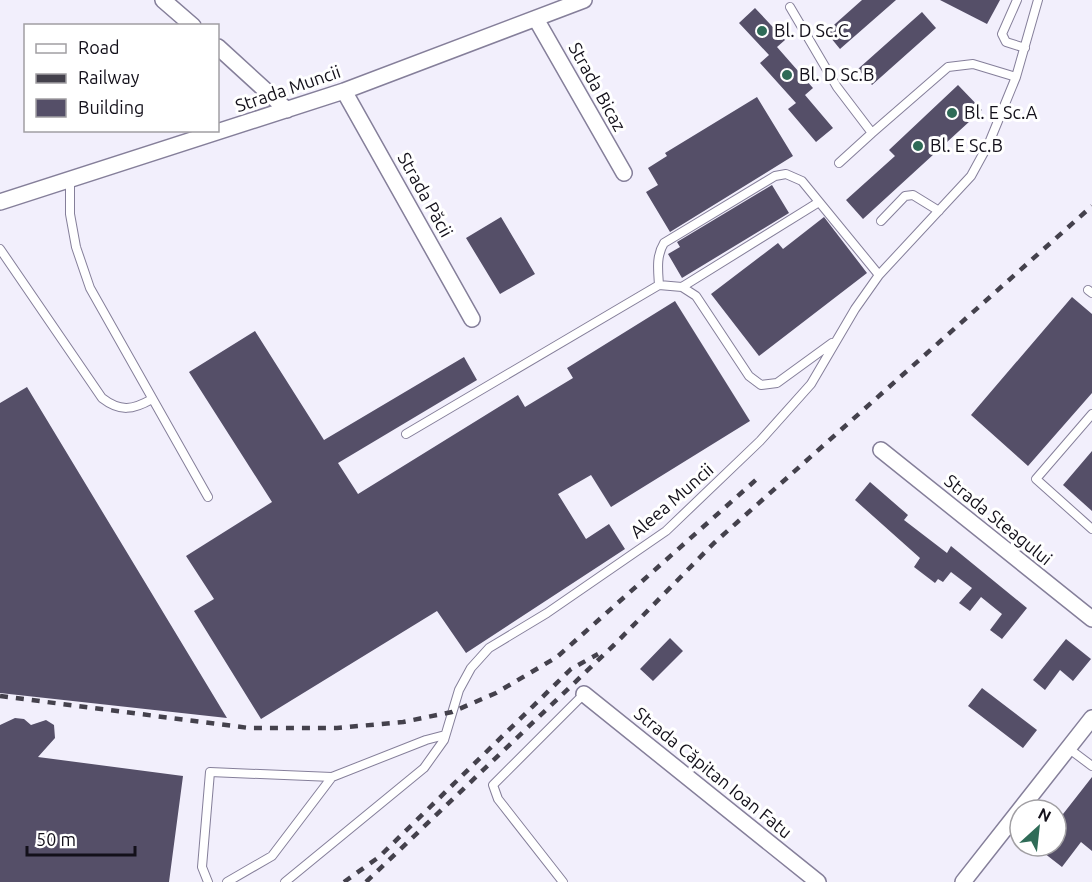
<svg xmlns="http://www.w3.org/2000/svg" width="1092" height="882" font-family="Ubuntu,sans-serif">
<rect width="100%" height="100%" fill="#f2effc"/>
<path fill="#554f68" d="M862 0H896L840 49 826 32Z
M940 0H1000L987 24Z
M755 8 785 40 777 47 813 88 805 95 833 128 816 142 788 109 796 103 760 63 769 55 739 23Z
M922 12 936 28 872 85 858 69Z
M958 85 982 110 863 219 846 200 895 156 889 150Z
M757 97 793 156 670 232 646 192 658 185 648 168 667 156 665 153Z
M772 185 789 213 682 278 668 254 680 247 677 242Z
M501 217 535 274 500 294 466 238Z
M824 217 867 273 759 356 711 294 778 243 783 249Z
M1072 297 1092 314V393L1028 466 971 415Z
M675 301 750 421 611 507 591 475 558 494 586 539 609 524 625 549 466 653 437 611 261 719 194 611 214 599 186 556 272 502 189 372 255 331 324 440 464 357 477 380 338 463 358 494 518 395 525 407 573 378 567 368Z
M27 387 227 718 0 693V403Z
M1092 451V511L1063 485Z
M870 482 908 515 904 520 947 553 951 546 1027 608 1002 639 990 630 1002 614 981 597 970 611 959 603 972 588 951 572 943 582 938 579 935 583 914 567 920 558 855 500Z
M670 638 683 651 653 681 640 669Z
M1066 639 1091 659 1073 681 1060 670 1045 690 1033 680Z
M982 688 1037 730 1023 748 968 706Z
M15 718 24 719 31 725 46 720 54 725 55 738 38 757 183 776 169 882H0V725Z
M1092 777V851L1081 842 1062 867 1035 846H1056V823Z"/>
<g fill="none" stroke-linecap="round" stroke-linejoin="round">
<defs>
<path id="service" d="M1017 0 1002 34 1006 42 1025 48
M790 7 837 87 872 133 948 67 973 64 1016 77
M839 163 872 133
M70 179V214L76 247 90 288 208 497
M881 221 905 196 913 195 939 211
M0 249 102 398C120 412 133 410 152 399
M659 285C658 270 656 256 664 243L775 176 786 174 802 181 879 275
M682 287 819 202
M1088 290 1092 293
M1092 414 1036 479 1092 529
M406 434 659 285 682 287 696 296 749 376 761 385 777 383 832 343
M1068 748 1092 766
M208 882 202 867 210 772 332 777 426 740 445 735
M227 882 272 856 332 777
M285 882 424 768 444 740 459 690 471 668 489 648 547 613 666 531 760 441 811 384 855 309 879 275 971 176 989 143 1016 77 1038 0
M563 882 498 799 493 785 584 694"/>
<path id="minor" d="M163 0 193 26
M536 19 624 173
M218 47 287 110
M344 91 472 319
M0 202 344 91 584 0
M881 450 1092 619
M584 694 818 882
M963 882 1092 718"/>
</defs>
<use href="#service" stroke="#857f9a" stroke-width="10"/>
<use href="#minor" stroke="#857f9a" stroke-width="18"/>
<use href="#service" stroke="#fff" stroke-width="8"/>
<use href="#minor" stroke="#fff" stroke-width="15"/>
<path stroke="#44414c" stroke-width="4.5" stroke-dasharray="8 8" stroke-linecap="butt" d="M0 696 249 728H337L403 722 452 712 496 693 557 657 758 478
M344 882 379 857 571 669 598 654
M366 882 614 645 714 543 1092 206"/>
</g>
<g fill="#2f6b57" stroke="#fff" stroke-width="2">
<circle cx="762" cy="31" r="6"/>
<circle cx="787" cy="75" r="6"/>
<circle cx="952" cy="113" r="6"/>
<circle cx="918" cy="146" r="6"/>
</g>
<g text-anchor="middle" stroke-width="6" stroke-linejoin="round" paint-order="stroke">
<g font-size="18" fill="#13101a" stroke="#fff" text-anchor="start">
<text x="774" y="37">Bl. D Sc.C</text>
<text x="799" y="81">Bl. D Sc.B</text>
<text x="964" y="119">Bl. E Sc.A</text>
<text x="930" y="152">Bl. E Sc.B</text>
</g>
<g font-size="18" fill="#13101a" stroke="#fff">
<text transform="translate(597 87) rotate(61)" y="6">Strada Bicaz</text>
<text transform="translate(288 89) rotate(-19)" y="6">Strada Muncii</text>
<text transform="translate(425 195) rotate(61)" y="6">Strada Păcii</text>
<text transform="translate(672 501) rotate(-41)" y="6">Aleea Muncii</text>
<text transform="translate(998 520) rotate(39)" y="6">Strada Steagului</text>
<text transform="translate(713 773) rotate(39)" y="6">Strada Căpitan Ioan Fatu</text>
</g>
</g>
<rect x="24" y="24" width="195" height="108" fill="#ffffff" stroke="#a19fa3" stroke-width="1.5"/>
<rect x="36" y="44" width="30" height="9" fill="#ffffff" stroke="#a19fa3" stroke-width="1.5"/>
<text x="78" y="54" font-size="18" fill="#13101a">Road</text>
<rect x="36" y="74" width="30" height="9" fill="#44414c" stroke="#a19fa3" stroke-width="1.5"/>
<text x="78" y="84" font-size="18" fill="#13101a">Railway</text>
<rect x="36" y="99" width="30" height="18" fill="#554f68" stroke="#a19fa3" stroke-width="1.5"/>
<text x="78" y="114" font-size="18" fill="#13101a">Building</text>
<g transform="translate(1038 828) rotate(27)"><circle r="28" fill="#ffffff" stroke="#a19fa3" stroke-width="1.5"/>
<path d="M0-4.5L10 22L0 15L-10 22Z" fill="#2f6b57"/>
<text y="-9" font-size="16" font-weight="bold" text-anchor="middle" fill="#13101a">N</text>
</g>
<path d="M27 846v9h108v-9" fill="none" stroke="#13101a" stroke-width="3"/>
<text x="36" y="846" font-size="18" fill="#13101a" stroke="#ffffff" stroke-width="4.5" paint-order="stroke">50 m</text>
</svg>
